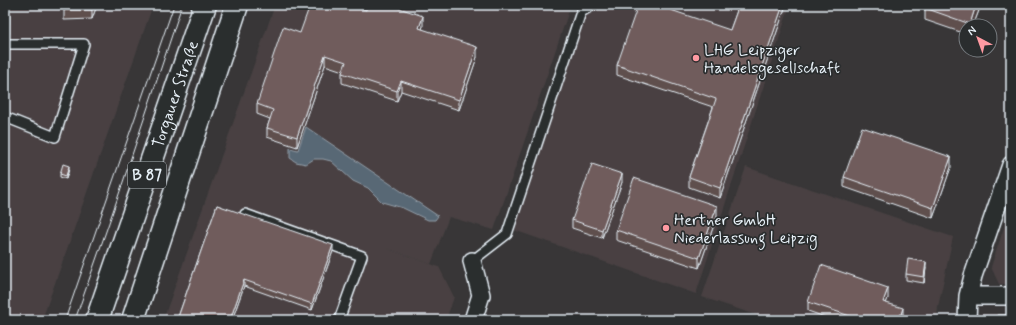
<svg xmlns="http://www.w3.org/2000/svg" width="1016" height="325" font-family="Mynerve,sans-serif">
<rect width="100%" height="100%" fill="#383637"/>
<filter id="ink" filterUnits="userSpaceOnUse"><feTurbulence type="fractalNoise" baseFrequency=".025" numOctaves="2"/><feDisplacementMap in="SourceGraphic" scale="8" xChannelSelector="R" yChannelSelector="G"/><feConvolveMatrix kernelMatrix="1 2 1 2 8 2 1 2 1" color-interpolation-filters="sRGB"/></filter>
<g filter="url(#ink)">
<path fill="#484142" d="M5 5H153L42 320H5Z
M275 5H571L494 230 449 217 431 264 377 245 439 267 454 297 446 320H163Z
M587 5H790L696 294 511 229Z
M746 167 953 237 938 307 937 320H771L702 297Z
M1011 206V284H999L991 267Z
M980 314H1011V320H980Z"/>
<path fill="#596774" stroke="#929ea9" d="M306 127 438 216 435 220H428L403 208 382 202 368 188 353 181 331 161 323 159H314L306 164 296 162 290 158V148L298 150Z"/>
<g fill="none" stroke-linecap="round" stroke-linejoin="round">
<defs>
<path id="service" d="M5 44H84L55 137 5 117
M245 214 362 256 339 320
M472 261 507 234 581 12 593 5"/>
<path id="minor" d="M472 261 481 295 473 320
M968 296H1011
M967 320 968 296 973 276 1011 165"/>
<g id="primary">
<path id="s1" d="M97 320 205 5"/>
<path d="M133 320 237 5"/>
</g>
</defs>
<use href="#service" stroke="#e8f1f8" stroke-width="12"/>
<use href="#minor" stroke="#e8f1f8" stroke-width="20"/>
<use href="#primary" stroke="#e8f1f8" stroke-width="25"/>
<use href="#service" stroke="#2a2d2e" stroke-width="9"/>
<use href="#minor" stroke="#2a2d2e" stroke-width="17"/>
<use href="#primary" stroke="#2a2d2e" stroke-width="22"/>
<path stroke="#e8f1f8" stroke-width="1" d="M65 320 174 5
M75 320 118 197 182 5"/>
</g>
<path fill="#5f4f4e" stroke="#e8f1f8" d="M5 5H9V34H5Z
M97 5 92 19 64 20V10Z
M739 5H786L720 198 689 187V177L713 107 617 75V65L730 30Z
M927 5H981L973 26H966V34L925 20V8Z
M366 10 423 26 422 29 477 57 459 110 401 91 397 101 342 83V73L343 71 325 65 297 147 267 137V128L270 119 257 114V104L300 33Z
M951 167 933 218 844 187V177Z
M69 169 66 179 60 177V174Z
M622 182 602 238 572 228V220Z
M217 205 333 251 312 310 244 286 232 320H177Z
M717 216 699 268 616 240V230Z
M926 268 924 283 906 280V274Z
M888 298 886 303 903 318 902 320H833L808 311V302Z"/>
<path fill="#4e4040" stroke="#e8f1f8" d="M93 5H97L92 19V10Z
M783 5H786L720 198V188Z
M976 5H981L973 26H970V24Z
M423 16V26L419 38V28Z
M477 47V57L459 110V100Z
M325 55V65L297 147V137Z
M401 81V91L397 101V91Z
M951 157V167L933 218V208Z
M69 166V169L66 179V176Z
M622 174V182L602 238V230Z
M717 206V216L699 268V258Z
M333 245V251L312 310V304Z
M926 262V268L924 283V277Z
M244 280V286L232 320H230Z
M888 288V298L883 312V302Z
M903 308V318L902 320H899Z"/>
<path fill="#6f5c5b" stroke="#e8f1f8" d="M5 5H9V24H5Z
M66 5H93L92 10H64Z
M310 5H351L366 10 367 5H390L423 16 419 28 477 47 459 100 401 81 397 91 342 73 346 62 325 55 297 137 267 128 273 110 257 104 283 27 300 33Z
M638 5H656L730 30 739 5H783L720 188 689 177 716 99 617 65Z
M927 5H976L970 24 925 8Z
M862 127 951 157 933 208 844 177Z
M63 164 69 166 66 176 60 174Z
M592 164 622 174 602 230 572 220Z
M634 178 717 206 699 258 616 230Z
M217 205 333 245 312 304 244 280 230 320H177Z
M908 259 926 262 924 277 906 274Z
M821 265 888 288 883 302 903 308 899 320H862L808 302Z
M997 315H1011V320H997Z"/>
</g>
<g fill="#ff9aa2" stroke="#2a2d2e" stroke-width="1.5">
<circle cx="696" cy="58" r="4"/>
<circle cx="666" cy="228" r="4"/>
</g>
<g text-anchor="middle" stroke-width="3.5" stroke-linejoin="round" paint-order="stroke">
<rect fill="#2a2d2e" stroke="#afb6bb" stroke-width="1" x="128" y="162" width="38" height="26" rx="3"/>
<g font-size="15" font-weight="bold" fill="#e8f1f8">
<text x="147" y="180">B 87</text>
</g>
<g font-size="16" fill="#e8f1f8" stroke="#2a2d2e" text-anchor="start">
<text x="704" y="55">LHG Leipziger<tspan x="704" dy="18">Handelsgesellschaft</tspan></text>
<text x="674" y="225">Hertner GmbH<tspan x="674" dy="18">Niederlassung Leipzig</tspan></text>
</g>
<g font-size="16" fill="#e8f1f8" stroke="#2a2d2e">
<text dy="6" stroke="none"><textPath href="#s1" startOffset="239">Torgauer Straße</textPath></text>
</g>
</g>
<rect width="1016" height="325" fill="none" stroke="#2a2d2e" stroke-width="20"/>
<rect x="10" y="10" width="996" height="305" fill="none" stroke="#e8f1f8" stroke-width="1.5" filter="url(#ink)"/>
<g transform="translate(978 38) rotate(319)"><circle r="19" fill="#2a2d2e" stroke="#767b7f"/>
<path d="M0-3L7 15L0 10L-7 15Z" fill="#ff9aa2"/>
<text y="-6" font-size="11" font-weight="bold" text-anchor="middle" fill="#e8f1f8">N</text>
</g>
</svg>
